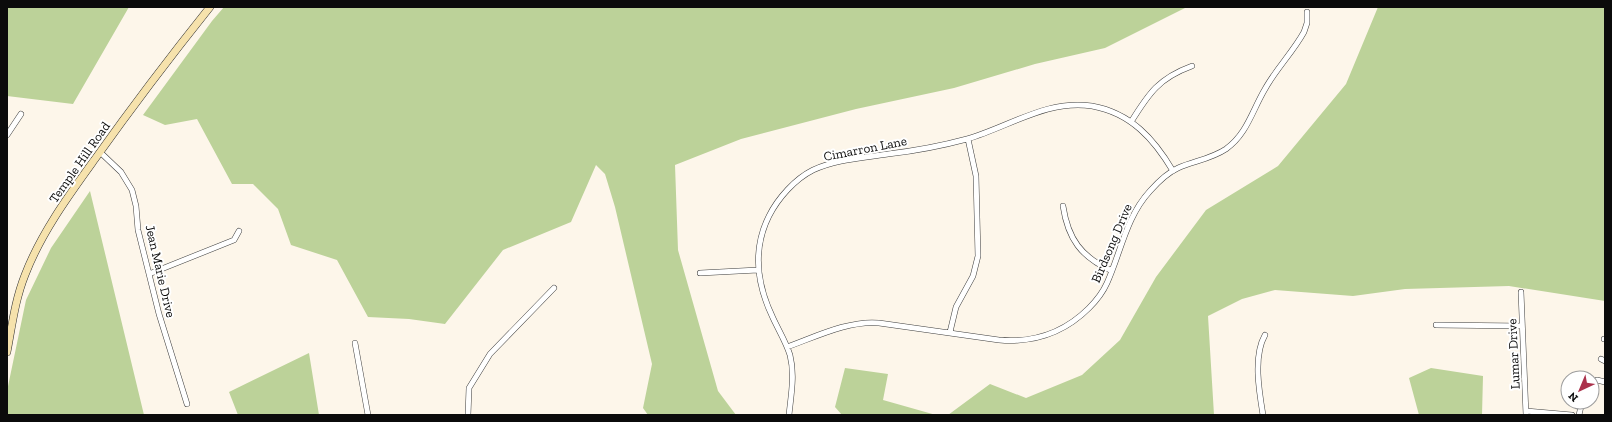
<svg xmlns="http://www.w3.org/2000/svg" width="1612" height="422" font-family="'Zilla Slab',serif">
<rect width="100%" height="100%" fill="#fdf6ea"/>
<path fill="#bcd299" d="M7 7H129L73 104 7 96Z
M224 7H1187L1105 48 1035 64 954 88 856 109 741 139 675 165 678 250 718 391 736 415H648L643 408 652 364 615 207 605 174 596 165 571 222 503 250 445 324 409 319 368 317 337 260 291 245 278 209 253 184H232L197 119 165 125 143 115 212 21Z
M1378 7H1605V301L1509 286 1405 289 1353 296 1275 290 1242 299 1208 316 1214 415H948L990 384 1026 398 1082 375 1120 340 1156 277 1206 210 1278 166 1346 84Z
M90 191 144 415H7V391L26 300 51 248Z
M309 353 319 415H238L229 392Z
M845 368 888 374 883 400 936 415H842L835 407Z
M1431 368 1483 376 1482 415H1419L1409 378Z"/>
<g fill="none" stroke-linecap="round" stroke-linejoin="round">
<defs>
<path id="street" d="M1131 122C1149 93 1159 78 1192 66
M7 135 21 114
M100 152 121 172 132 190 136 206 138 230 159 314 187 404
M1063 206C1068 239 1081 257 1112 271
M700 273 758 270
M149 274 234 240 239 231
M1521 292 1526 415
M1436 325 1522 326
M950 332 956 307 973 276 978 256 976 176 968 139
M1604 339H1605
M355 343 368 415
M787 347C815 337 849 320 879 323L999 340C1034 343 1064 333 1089 308 1096 301 1103 292 1107 283 1121 252 1126 217 1150 191 1158 182 1167 173 1178 168 1194 161 1211 159 1226 149 1247 134 1252 111 1265 89 1276 69 1293 52 1304 32L1307 23V12
M1601 359 1605 361
M1597 380 1605 382
M1526 411 1572 415
M468 415 469 388 490 354 554 288
M789 415C791 395 795 375 790 355 786 342 779 331 773 318 757 285 752 250 769 216 778 198 795 179 813 170 837 159 863 158 888 154 914 151 941 146 967 139 1009 127 1047 99 1092 106 1131 113 1154 139 1173 171
M1263 415C1259 391 1253 356 1265 335
M1579 415 1582 402"/>
<path id="secondary" d="M7 352C12 326 15 300 25 275 41 233 69 195 95 159 132 107 170 57 210 7"/>
</defs>
<use href="#street" stroke="#3e3e3e" stroke-width="6"/>
<use href="#secondary" stroke="#2d2d2d" stroke-width="8"/>
<use href="#street" stroke="#fff" stroke-width="5"/>
<use href="#secondary" stroke="#f6e2ac" stroke-width="7"/>
</g>
<g text-anchor="middle" stroke-width="4" stroke-linejoin="round" paint-order="stroke">
<g font-size="13" fill="#0b0b0b" stroke="#fff">
<text transform="translate(865 148) rotate(-11)" y="5">Cimarron Lane</text>
<text transform="translate(79 162) rotate(-55)" y="5">Temple Hill Road</text>
<text transform="translate(1111 243) rotate(-67)" y="5">Birdsong Drive</text>
<text transform="translate(161 271) rotate(77)" y="5">Jean Marie Drive</text>
<text transform="translate(1513 354) rotate(-93)" y="5">Lumar Drive</text>
</g>
</g>
<rect width="1612" height="422" fill="none" stroke="#0b0b0b" stroke-width="16"/>
<g transform="translate(1580 390) rotate(224)"><circle r="19" fill="#ffffff" stroke="#9d9d9d"/>
<path d="M0-3L7 15L0 10L-7 15Z" fill="#ab324c"/>
<text y="-6" font-size="11" font-weight="bold" text-anchor="middle" fill="#0b0b0b">N</text>
</g>
</svg>
